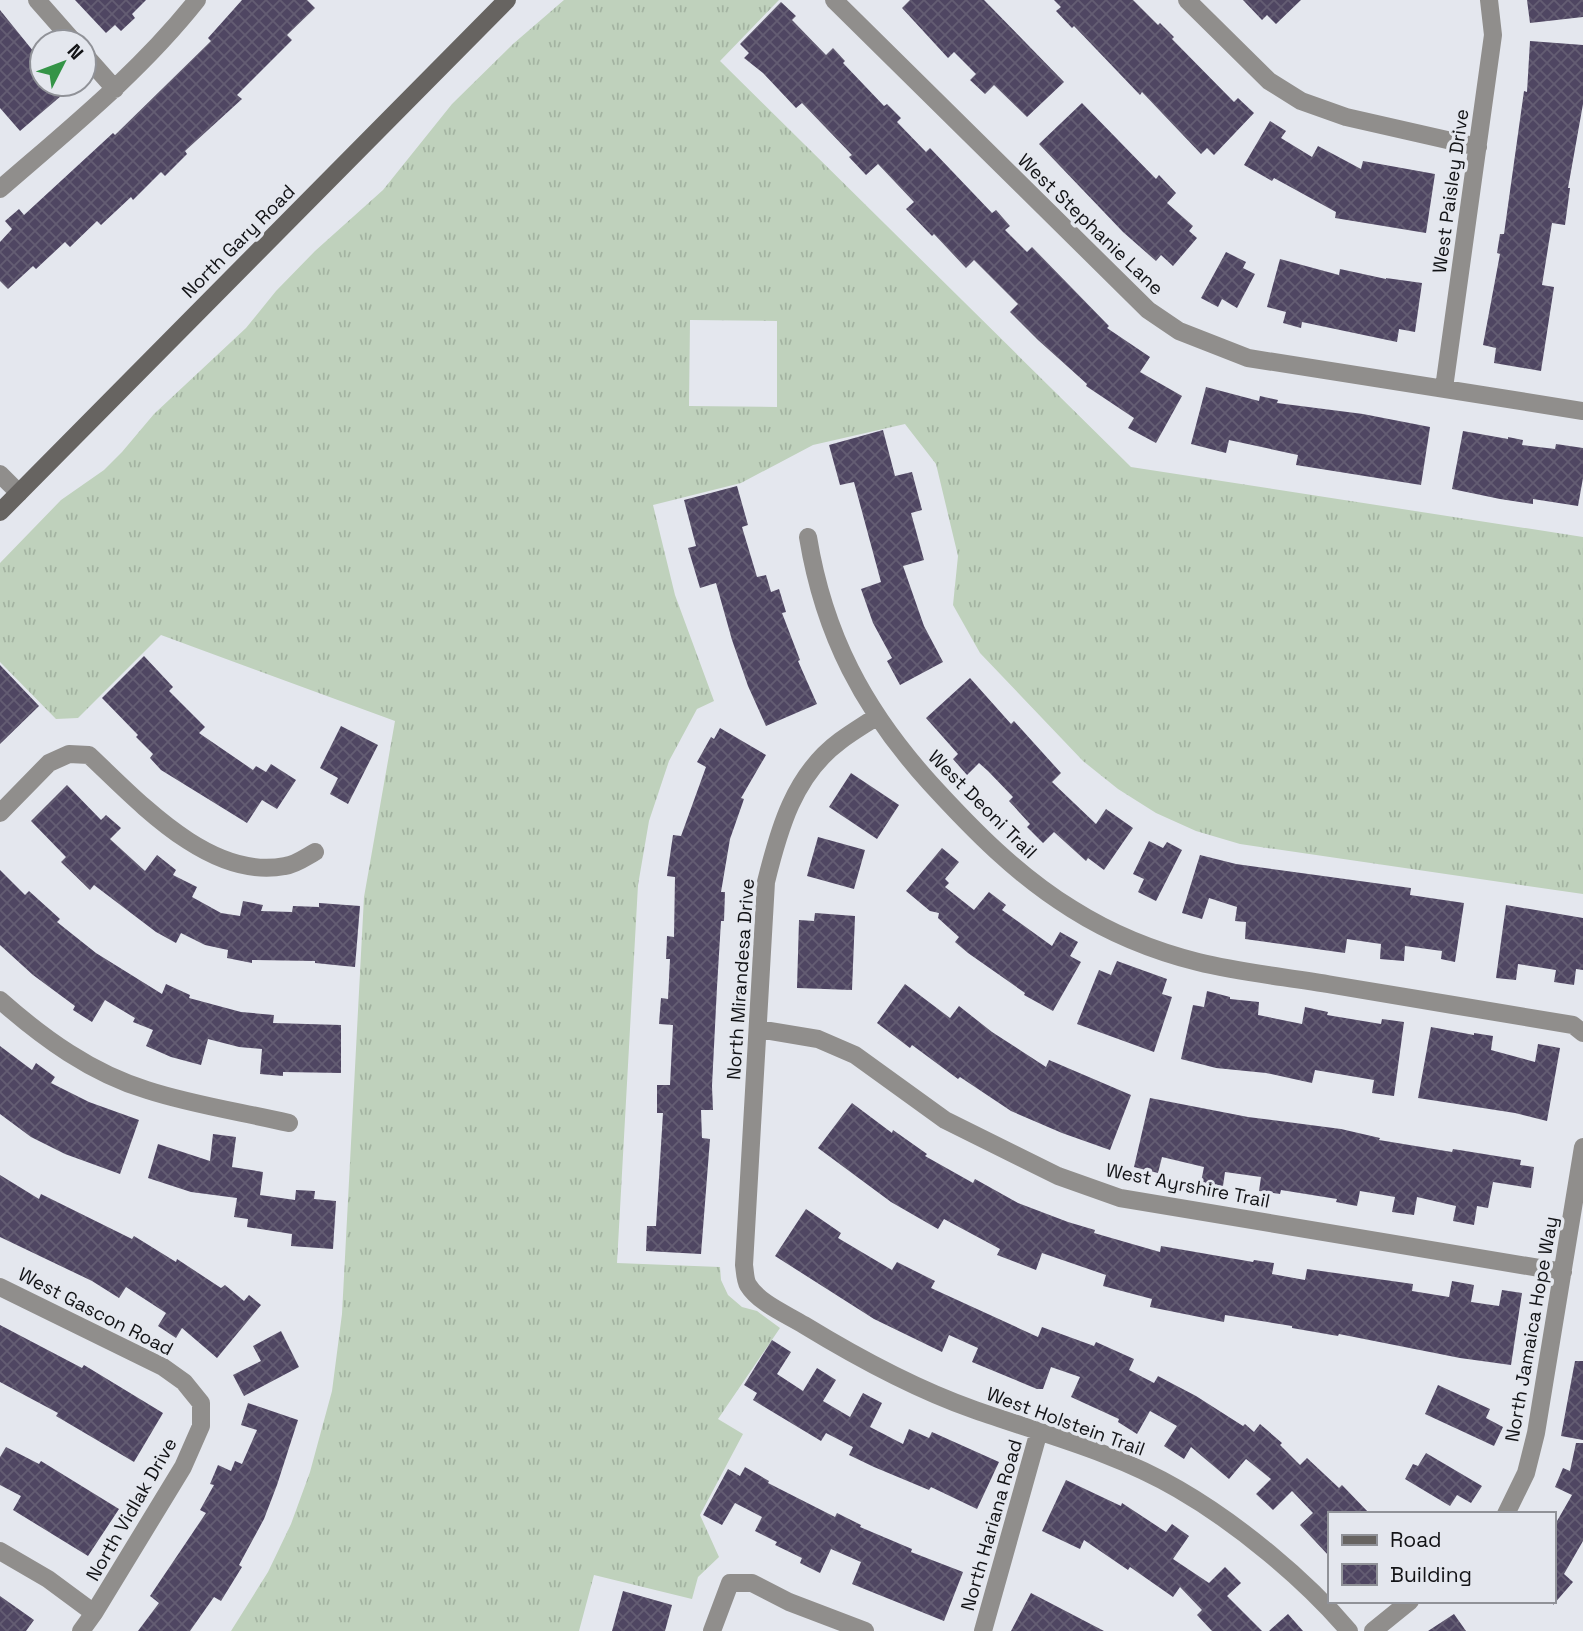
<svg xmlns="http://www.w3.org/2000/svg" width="1583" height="1631" font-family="'Space Grotesk',sans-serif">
<defs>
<pattern id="grass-tufts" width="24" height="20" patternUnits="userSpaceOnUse" patternTransform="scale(1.75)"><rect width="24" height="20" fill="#bfd1bc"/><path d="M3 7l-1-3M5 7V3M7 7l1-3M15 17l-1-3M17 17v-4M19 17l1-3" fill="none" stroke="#a3b3a1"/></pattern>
<pattern id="building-cross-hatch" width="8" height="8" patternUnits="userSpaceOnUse" patternTransform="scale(1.75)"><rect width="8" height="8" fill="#4f4662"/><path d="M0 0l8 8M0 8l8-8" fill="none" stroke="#645d73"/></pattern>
</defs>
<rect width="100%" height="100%" fill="#e4e7ee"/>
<path fill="url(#grass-tufts)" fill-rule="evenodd" d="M564 0H779L720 61 1131 467 1583 537V894L1240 844 1196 831 1156 813 1118 789 1083 761 980 653 953 605 958 556 936 464 905 424 813 445 741 483 653 505 675 595 714 701 697 709 669 761 649 821 638 885 617 1263 720 1267 721 1280 728 1295 742 1307 757 1311 780 1328 718 1419 743 1434 700 1515 719 1557 698 1577 692 1599 594 1575 579 1631H231L268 1572 291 1524 310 1472 332 1391 342 1314 364 897 395 721 161 635 78 718 56 719 0 662V563L61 500 104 470 122 452 154 414 246 328 276 291 315 251 383 190 452 104 513 44ZM690 320 777 321V407L689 406Z"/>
<path fill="url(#building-cross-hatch)" d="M75 0H146L132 14 135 18 121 31 115 25 106 33Z
M242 0H307L315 8 287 35 292 40 237 95 242 99 185 151 187 154 165 176 161 172 133 200 131 197 101 225 97 221 70 247 65 242 36 269 33 266 8 289 0 281V242L12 229 5 221 19 209 24 215 113 133 115 135 211 41 208 38Z
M910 0H984L1064 82 1027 117 994 85 985 94 970 80 976 74 954 52 948 58 902 8Z
M1054 0H1133L1158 25 1160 23 1174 37 1172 39 1234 102 1238 98 1254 113 1214 155 1207 148 1201 154 1142 92 1140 95 1074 26 1072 28 1056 11 1061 7Z
M1243 0H1301L1276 24 1267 15 1262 20Z
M1527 0H1583V17L1530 23Z
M781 2 796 16 792 20 826 55 833 48 845 61 843 63 884 106 887 104 901 118 897 122 926 152 930 148 992 213 996 210 1010 226 1005 230 1027 252 1032 247 1109 326 1107 328 1150 357 1140 372 1182 396 1156 443 1128 428 1134 418 1086 386 1087 384 1038 340 1010 312 1018 304 974 260 966 268 934 234 932 236 906 209 914 202 878 164 866 175 849 157 852 155 802 103 796 108 763 73 744 58 749 53 740 44Z
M0 10 42 62V84H75L20 131 0 108Z
M1530 41 1583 45V104L1568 188H1570L1565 225 1552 223 1542 285 1554 287 1541 371 1494 363 1496 348 1483 345 1500 254 1497 253 1500 234H1504L1524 91 1527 92Z
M1082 103 1156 179 1159 175 1176 193 1167 203 1193 226 1189 231 1197 238 1173 266 1161 255 1156 261 1123 232 1039 144Z
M1270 121 1286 131 1281 138 1312 157 1318 146 1361 169 1363 161 1435 174 1426 233 1335 218 1336 212 1274 178 1272 181 1244 165Z
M1226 252 1246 262 1243 268 1255 274 1237 308 1222 299 1218 307 1201 298Z
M1280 259 1339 275 1340 269 1386 279V278L1422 283 1415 332 1399 329 1397 342 1302 322 1301 328 1283 323 1286 312 1267 307Z
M1206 387 1259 401 1260 396 1278 400 1277 403 1363 414 1430 427 1421 485 1296 465 1298 455 1229 440 1226 453 1191 444Z
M883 430 895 476 912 472 922 510 911 513 924 560 903 566 924 626 943 662 900 685 887 661 892 658 873 623 861 589 881 582 854 482 840 485 829 445Z
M1463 431 1508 439V437L1523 440 1522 445 1555 449 1556 444 1583 448V478L1578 506 1533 499V504L1500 499 1452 489Z
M737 486 748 525 742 527 757 577 766 575 771 592 779 589 786 612 782 613 800 660 798 661 817 704 766 726 748 686 732 640 716 583 700 588 688 548 696 546 684 500Z
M144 656 173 687 169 691 205 727 199 733 253 770 256 766 266 772 271 764 296 780 277 809 262 800 247 823 161 770 150 758 153 754 136 737 138 735 102 698Z
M0 665 39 706 0 744Z
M970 678 1011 724 1014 721 1061 773 1052 782 1096 824 1106 809 1133 828 1104 870 1088 858 1086 861 1054 832 1043 843 1027 827 1030 824 1009 801 1013 797 988 771 979 763 967 775 953 759 958 754 926 718Z
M341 726 378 745 348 804 330 794 338 778 320 768Z
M720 728 766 755 741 798 744 799 730 839 721 892H725L724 921H721L717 987 712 1086 713 1110H701L702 1138 710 1139 701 1254 646 1251 647 1226H656L663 1113H657V1085H670L673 1025 659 1024 661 998 668 999 670 959H666L667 936 674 937 675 877 667 876 673 835 681 836 706 767 697 762 711 737 714 739Z
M851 773 899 805 877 839 829 807Z
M67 785 101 820 106 815 121 828 110 839 145 871 157 855 176 870 173 875 197 887 192 897 221 913 240 916 243 901 263 905 261 911 292 912 293 906 319 907V903L360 906 355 967 315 963V961L252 960V963L227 958 228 950 205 945 181 933 176 943 156 932 94 885 90 890 61 862 66 857 31 821Z
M818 837 865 850 854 889 807 876Z
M1149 841 1163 848 1167 842 1182 850 1156 901 1138 892 1144 879 1133 874Z
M942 848 959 862 945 879 949 883 945 887 974 910 989 892 1006 905 1002 910 1052 946 1060 932 1078 942 1070 956 1081 962 1053 1011 1024 995 1025 993 968 953 955 942 959 937 938 918 939 913 930 911 906 891Z
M1200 855 1236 864 1411 888 1410 895 1464 903 1455 962 1441 959 1442 951 1405 946 1404 961 1380 959 1381 944 1347 939 1345 953 1245 939 1246 922 1235 921 1237 907 1209 898 1202 919 1182 913Z
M0 870 25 895 29 891 60 919 57 922 96 953 162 994 166 984 190 995 189 998 241 1012 274 1015 273 1023 341 1025V1073L283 1072V1076L260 1074 262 1049 239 1047 208 1039 201 1065 171 1057 146 1046 153 1030 133 1022 135 1018 105 1000 92 1022 73 1010 75 1006 33 975 0 945Z
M1506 905 1583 918V970L1576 969 1574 985 1554 982 1556 970 1518 964 1516 980 1496 978Z
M815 913 855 916 852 990 797 988 799 920 814 921Z
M1117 961 1167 979 1162 994 1172 997 1154 1052 1077 1024 1099 970 1111 975Z
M905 984 950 1018 959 1006 992 1032 1046 1067 1049 1060 1131 1095 1110 1150 1062 1133 1011 1111 960 1077 958 1079 912 1045 910 1048 877 1023Z
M1207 991 1230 997V999L1259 1002 1258 1015 1302 1024 1305 1007 1328 1012 1327 1015 1381 1024 1382 1019 1404 1022 1394 1096 1372 1093 1374 1080 1315 1070 1312 1083 1266 1073 1216 1068 1181 1059 1193 1005 1204 1007Z
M1431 1027 1474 1035V1033L1493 1036 1491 1050 1535 1062 1538 1044 1560 1048 1547 1121 1515 1113 1418 1098Z
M0 1046 32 1070 36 1063 55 1077 51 1083 89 1102 139 1120 120 1174 65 1154 31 1137 0 1114Z
M1150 1098 1248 1117 1341 1129 1380 1138 1379 1140 1452 1152 1453 1149 1521 1160 1520 1165 1534 1167 1531 1188 1493 1182 1488 1208 1477 1206 1474 1225 1453 1221 1456 1206 1417 1197 1414 1215 1392 1212 1395 1197 1360 1191 1357 1206 1336 1202 1337 1199 1281 1190 1280 1194 1259 1191 1261 1177 1225 1172 1223 1186 1201 1182 1204 1167 1162 1157 1158 1173 1134 1167Z
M852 1103 892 1133 893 1130 927 1154 925 1156 973 1183 975 1179 1018 1203 1068 1222 1095 1230 1094 1233 1160 1252 1161 1246 1253 1262 1254 1260 1274 1263 1272 1274 1305 1280 1307 1269 1413 1284 1412 1291 1449 1297 1452 1281 1474 1285 1471 1302 1499 1306 1502 1290 1522 1293 1511 1365 1460 1358 1339 1334 1338 1336 1292 1328V1326L1225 1315 1224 1322 1150 1307 1152 1299 1103 1286 1106 1275 1042 1253 1036 1270 997 1255 1000 1249 944 1219 938 1229 891 1202 818 1148Z
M213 1134 236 1137 232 1167 263 1172 260 1195 295 1200 296 1190 315 1191 314 1199 336 1201 333 1249 291 1246 292 1234 247 1227 248 1219 234 1217 237 1198 191 1192 148 1178 158 1144 210 1161Z
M0 1175 39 1199 41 1194 132 1239 134 1236 176 1262 177 1259 221 1288 225 1285 244 1301 249 1295 261 1305 217 1358 182 1328 176 1338 158 1326 166 1313 126 1287 119 1298 92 1281 0 1237Z
M806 1209 841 1233 838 1238 892 1270 897 1262 935 1281 931 1288 1038 1337 1042 1327 1094 1346 1096 1342 1134 1359 1129 1370 1154 1383 1158 1376 1196 1396 1243 1426 1245 1424 1254 1432 1260 1424 1282 1443 1280 1445 1300 1465 1307 1458 1339 1488 1342 1485 1370 1514H1329V1556L1300 1525 1313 1513 1292 1491 1273 1510 1256 1494 1271 1479 1246 1459 1229 1479 1191 1447 1184 1459 1164 1446 1177 1426 1150 1411 1137 1434 1118 1422 1119 1419 1071 1397 1080 1377 1051 1367 1043 1389H1037L972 1362 978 1348 949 1335 942 1352 874 1319 775 1256Z
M0 1325 82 1368 84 1365 163 1413 134 1462 56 1416 58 1413 0 1382Z
M281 1331 299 1367 244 1396 233 1375 261 1361 253 1346Z
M772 1340 791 1352 777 1374 803 1391 817 1368 836 1380 823 1401 850 1417 863 1393 882 1403 870 1427 903 1444 909 1429 929 1438 932 1432 999 1462 977 1509 931 1487 929 1490 874 1467 849 1455 853 1447 826 1433 821 1441 753 1400 757 1393 744 1385Z
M1575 1361H1583V1440L1561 1436Z
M1438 1385 1490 1409 1486 1418 1503 1427 1494 1446 1425 1414Z
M248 1403 298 1420 277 1485 264 1519 239 1565 242 1567 221 1601 214 1597 190 1631H138L159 1603 150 1596 206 1513 200 1510 214 1485 210 1484 218 1465 231 1471 235 1461 242 1464 257 1430 241 1425Z
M1576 1443H1583V1541L1564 1574 1573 1582 1553 1605V1528L1572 1495 1555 1487 1563 1468 1570 1471Z
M6 1447 39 1464 41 1461 119 1509 88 1556 13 1510 21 1496 0 1485V1457Z
M1426 1453 1482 1486 1471 1503 1457 1495 1450 1506 1405 1479 1413 1464 1418 1466Z
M745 1467 769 1481 768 1483 835 1517 837 1513 861 1525 860 1527 912 1549 911 1552 963 1572 944 1621 852 1584 861 1562 831 1549 820 1573 800 1563 802 1558 775 1545 777 1542 755 1531 762 1517 735 1503 722 1525 703 1515 728 1469 740 1476Z
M1066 1480 1121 1506 1122 1503 1166 1532 1172 1524 1189 1536 1173 1559 1209 1583 1225 1567 1241 1583 1227 1596 1262 1631H1212L1197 1615 1202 1610 1180 1587 1173 1597 1130 1567 1128 1570 1084 1540 1080 1549 1042 1531Z
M623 1591 672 1605 665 1631H612Z
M1031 1593 1104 1631H1011Z
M0 1596 34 1620 26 1631H0Z
M1288 1614 1303 1631H1269Z
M1454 1614 1466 1631H1428Z"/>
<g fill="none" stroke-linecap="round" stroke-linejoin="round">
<path stroke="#908e8c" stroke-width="18" d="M37 0 74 42
M834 0 1148 310 1179 331 1248 358 1583 411
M1187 0 1269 81 1301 101 1346 117 1478 147
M84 54 115 89
M0 189C69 129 140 72 197 0
M1444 388 1493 35 1489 0
M0 474 19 493
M808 537C824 635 864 710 930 783 973 830 1017 875 1072 909 1110 933 1154 951 1198 962 1242 973 1288 977 1333 985 1413 998 1493 1012 1573 1025L1583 1033
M876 717C864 725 852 732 840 741 794 775 779 829 766 882L744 1265C745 1271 745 1280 748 1285 759 1303 786 1314 804 1325 858 1358 915 1389 975 1410 1043 1434 1115 1452 1178 1489 1237 1523 1305 1579 1349 1631
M0 813 49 763 69 754 89 755C138 801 210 881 285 866 295 865 306 857 315 852
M0 1000C43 1038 91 1073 147 1090 193 1105 242 1112 289 1123
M758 1029 818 1039 855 1055 945 1120 1058 1176 1120 1198 1563 1272
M0 1287 163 1367 184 1382 201 1403V1426L183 1467 94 1613 81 1631
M1506 1514 1526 1473 1536 1433 1583 1147
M0 1551 48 1579 94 1613
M712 1631 730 1583H752L789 1602 865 1631
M983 1631 1039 1431
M1373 1631 1410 1601"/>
<path stroke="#676461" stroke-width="18" d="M0 512 507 0"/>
</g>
<g text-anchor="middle" stroke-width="7" stroke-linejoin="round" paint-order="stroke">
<g font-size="19" fill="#121316" stroke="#e4e7ee">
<text transform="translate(1450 191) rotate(-82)" y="7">West Paisley Drive</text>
<text transform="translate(1091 224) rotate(44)" y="7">West Stephanie Lane</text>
<text transform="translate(238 241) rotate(-45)" y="7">North Gary Road</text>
<text transform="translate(983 804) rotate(45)" y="7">West Deoni Trail</text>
<text transform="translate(740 979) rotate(-86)" y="7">North Mirandesa Drive</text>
<text transform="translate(1188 1185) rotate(11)" y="7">West Ayrshire Trail</text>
<text transform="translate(96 1311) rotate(27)" y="7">West Gascon Road</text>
<text transform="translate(1531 1329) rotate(-80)" y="7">North Jamaica Hope Way</text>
<text transform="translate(1066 1421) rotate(20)" y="7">West Holstein Trail</text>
<text transform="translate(131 1509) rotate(-60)" y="7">North Vidlak Drive</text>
<text transform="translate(991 1525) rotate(-74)" y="7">North Hariana Road</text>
</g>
</g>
<rect x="1328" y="1512" width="228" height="91" fill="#e4e7ee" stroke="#909298" stroke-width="2"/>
<rect x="1342" y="1535" width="35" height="10" fill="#676461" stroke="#909298" stroke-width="2"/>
<text x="1390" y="1547" font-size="21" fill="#121316">Road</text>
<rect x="1342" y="1564" width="35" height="21" fill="url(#building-cross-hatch)" stroke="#909298" stroke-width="2"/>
<text x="1390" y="1582" font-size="21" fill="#121316">Building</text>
<g transform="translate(63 63) rotate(48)"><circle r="33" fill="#e4e7ee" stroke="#909298" stroke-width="2"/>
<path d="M0-5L12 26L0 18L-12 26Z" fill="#349447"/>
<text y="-10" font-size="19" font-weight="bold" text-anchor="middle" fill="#121316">N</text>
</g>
</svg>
